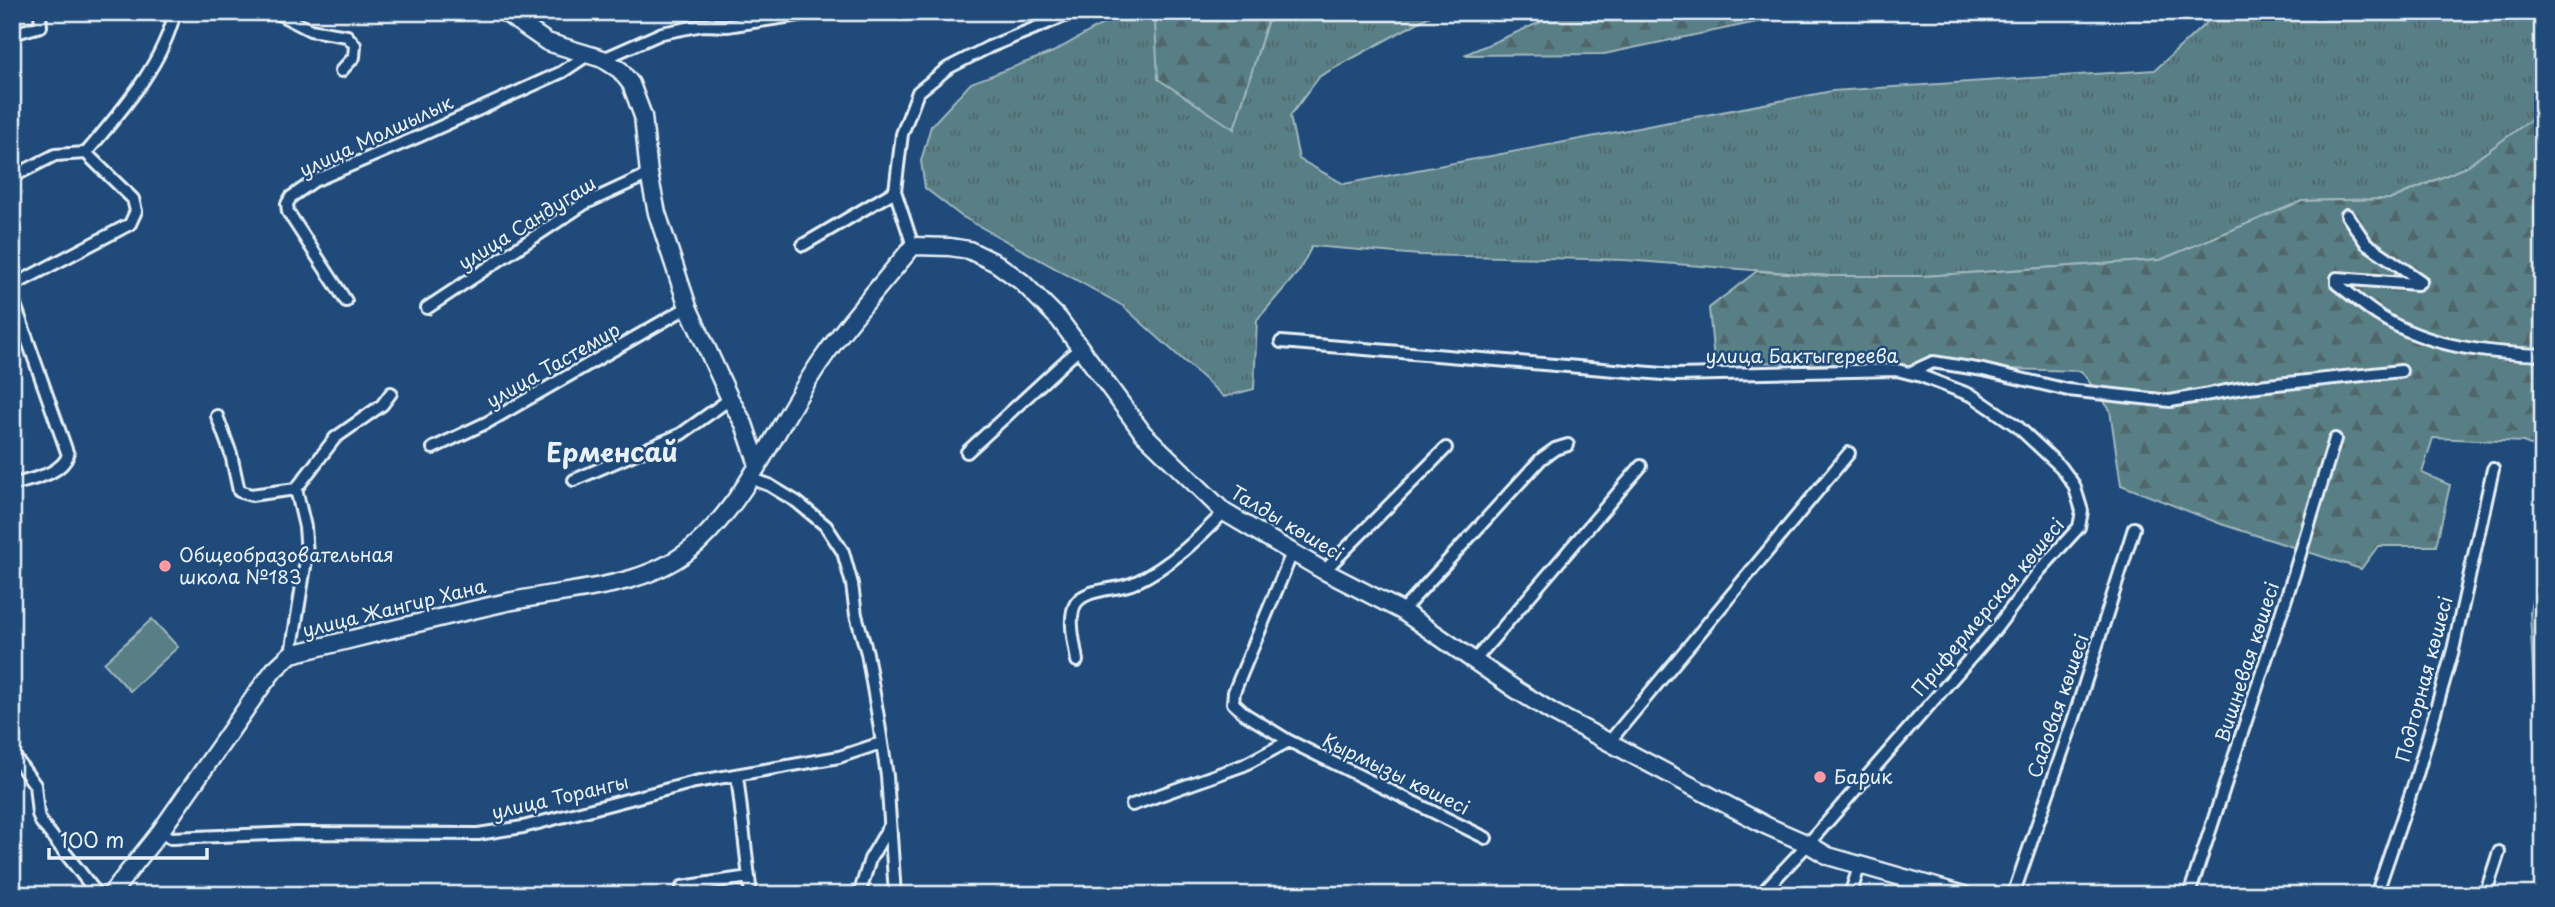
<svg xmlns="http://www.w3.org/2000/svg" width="2555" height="907" font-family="'Playpen Sans',sans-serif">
<defs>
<pattern id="grass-tufts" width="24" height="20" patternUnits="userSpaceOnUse" patternTransform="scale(1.75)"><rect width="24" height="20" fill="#587f85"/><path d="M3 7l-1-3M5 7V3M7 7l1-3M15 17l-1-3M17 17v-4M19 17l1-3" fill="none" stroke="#50666a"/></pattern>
<pattern id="forest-firs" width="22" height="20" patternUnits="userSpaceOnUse" patternTransform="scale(1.75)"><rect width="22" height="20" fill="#587f85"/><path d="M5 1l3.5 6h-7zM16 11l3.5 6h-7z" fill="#50666a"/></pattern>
</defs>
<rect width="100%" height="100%" fill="#1f4a7a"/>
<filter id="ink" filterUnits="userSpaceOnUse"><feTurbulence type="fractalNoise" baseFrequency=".0143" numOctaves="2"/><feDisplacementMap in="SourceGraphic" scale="14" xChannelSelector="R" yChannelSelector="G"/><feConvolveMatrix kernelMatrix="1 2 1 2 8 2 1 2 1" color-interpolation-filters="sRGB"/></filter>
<g filter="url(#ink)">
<path fill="url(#grass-tufts)" stroke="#a0b8be" stroke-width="2" d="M1124 12H1169L1155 23 1234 129 1267 22 1292 12H1437L1320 76 1290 116 1299 159 1344 184 1832 91 2155 70 2206 23 2213 12H2543V111L2466 167 2391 199 2302 201 2160 260 1924 276H1829L1624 260 1420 255 1312 246 1299 271 1257 320 1254 389 1224 397 1123 306 961 216 925 188 921 161 931 126 971 83 1053 52Z"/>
<path fill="url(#forest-firs)" stroke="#a0b8be" stroke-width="2" d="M1169 12H1292L1267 22 1234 129 1158 79 1155 23Z
M1564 12H1805L1604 54 1464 55Z
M2543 111V450L2523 442 2433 438 2422 473 2450 485 2436 546H2378L2361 569 2221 524 2121 485 2110 410 2081 371 1714 361 1709 308 1757 271 1829 276H1924L2160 260 2302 201 2392 199 2466 167Z
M2543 545V693H2534L2530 612Z"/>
<path fill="#587f85" stroke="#a0b8be" stroke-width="2" d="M152 619 178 647 130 691 104 663Z"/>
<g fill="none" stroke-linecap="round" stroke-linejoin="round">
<defs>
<path id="street" d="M275 12 310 30 347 36 355 45 354 57 341 71
M12 34 41 26 40 12
M603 59 662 33 703 25 727 26 812 13
M12 177 55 155 86 153C121 111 162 66 175 12
M2347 215 2366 243 2421 281 2417 284 2337 278V284C2352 295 2366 308 2381 317 2430 347 2486 353 2543 355
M803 245 895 191
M913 246 895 191 902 134 918 92 948 68 989 47 1074 12
M12 286 130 224 136 211 133 199 86 153
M12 296 68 455C61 475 31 479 12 485
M346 301 288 212 287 204 291 197 314 181 420 136 562 72 586 56
M427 308 584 204 649 174
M1281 342 1675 375 1897 370 1921 376 1973 396 2017 426 2061 467 2074 485 2082 511 2079 527 2039 571 1994 631 1808 844 1760 895
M1909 373 1933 362 1983 370 2068 390 2170 401 2249 387 2401 371
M217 416 231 454 239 491 251 495 296 489 305 527 307 554 291 654
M433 448 488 422 688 307
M967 452 1081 347
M750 478 769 485 797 502 826 526 843 552 852 584 856 615 867 653 878 717 887 776 895 895
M574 480 681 434 730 399
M296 489 335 438 382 405 391 393
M1292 553 1234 692 1233 703 1245 714 1289 741 1486 838
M1324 571 1446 448
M1402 611 1541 459 1555 449 1568 445
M1077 661C1075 645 1067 618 1076 603 1088 587 1118 591 1136 582 1170 566 1198 539 1224 512
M1474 661 1641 466
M1609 742 1849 453
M12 753 35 785 38 814 41 822 98 895
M737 775 751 895
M1132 805 1244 765 1289 741
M160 832 171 838 296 833 478 834 523 827 695 782 839 757 881 743
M682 887 749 877
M1622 893 1625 895
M859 895 870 859 890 825
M1850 895 1859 867
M2013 895 2074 718 2134 528
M2189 895 2294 574 2335 439
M2376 895 2416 778 2453 650 2493 469
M2485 895 2499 852"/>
<path id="secondary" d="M504 12 547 42 603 59 620 70 631 84 643 116 649 174 657 213 688 307 730 399 744 424 758 465
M110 895 160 832 259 690 274 670 291 654C361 637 432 619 503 603 568 588 646 591 698 543 753 492 780 418 823 358 850 319 883 283 913 246L950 247 969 250 996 263 1022 282 1059 319 1143 433 1224 512 1324 571 1402 611 1515 689 1552 712 1767 826 1808 844 1828 856 1964 895"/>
</defs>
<use href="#street" stroke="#e8f1f8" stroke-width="16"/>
<use href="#secondary" stroke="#e8f1f8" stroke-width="21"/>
<use href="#street" stroke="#1f4a7a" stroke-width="10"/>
<use href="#secondary" stroke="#1f4a7a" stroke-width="16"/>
</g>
</g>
<g fill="#ff9aa2" stroke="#1f4a7a" stroke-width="2.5">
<circle cx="165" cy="566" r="7"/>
<circle cx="1820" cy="777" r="7"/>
</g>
<g text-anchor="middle" stroke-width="5" stroke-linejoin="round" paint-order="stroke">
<g font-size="19" fill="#e8f1f8" stroke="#1f4a7a">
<text transform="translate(376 136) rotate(-25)" y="7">улица Молшылык</text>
<text transform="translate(527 223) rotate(-32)" y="7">улица Сандугаш</text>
<text x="1802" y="363">улица Бактыгереева</text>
<text transform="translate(553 365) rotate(-30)" y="7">улица Тастемир</text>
<text transform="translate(1287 523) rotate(31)" y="7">Талды көшесі</text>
<text transform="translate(1988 607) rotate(-50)" y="7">Прифермерская көшесі</text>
<text transform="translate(394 608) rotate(-14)" y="7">улица Жангир Хана</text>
<text transform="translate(2247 662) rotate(-72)" y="7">Вишневая көшесі</text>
<text transform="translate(2424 679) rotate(-75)" y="7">Подгорная көшесі</text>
<text transform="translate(2058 706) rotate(-71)" y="7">Садовая көшесі</text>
<text transform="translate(1396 774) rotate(26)" y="7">Қырмызы көшесі</text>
<text transform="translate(560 797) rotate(-13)" y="7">улица Торангы</text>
</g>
<g font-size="19" fill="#e8f1f8" stroke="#1f4a7a" text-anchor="start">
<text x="179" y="562">Общеобразовательная<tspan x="179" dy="22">школа №183</tspan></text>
<text x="1834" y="784">Барик</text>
</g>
<g font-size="26" font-weight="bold" fill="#e8f1f8" stroke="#1f4a7a">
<text x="612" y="462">Ерменсай</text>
</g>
</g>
<rect width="2555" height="907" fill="none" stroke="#1f4a7a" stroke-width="42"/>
<rect x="21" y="21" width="2513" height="865" fill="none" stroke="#e8f1f8" stroke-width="2.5" filter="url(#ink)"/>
<path d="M49 848v10h158v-10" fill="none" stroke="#e8f1f8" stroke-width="3.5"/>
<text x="60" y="848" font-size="21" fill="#e8f1f8" stroke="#1f4a7a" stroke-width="5" paint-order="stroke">100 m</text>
</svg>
